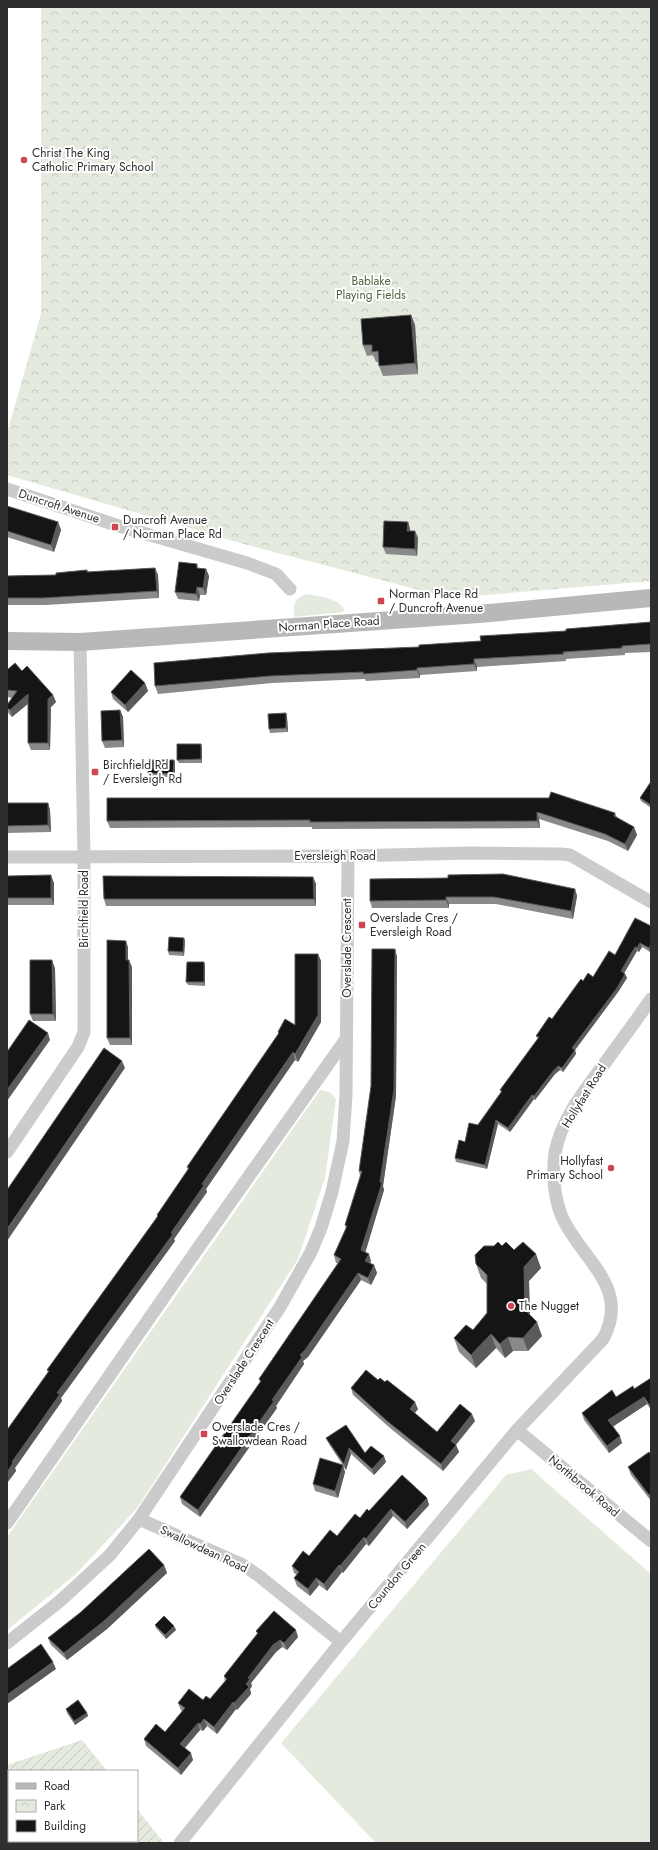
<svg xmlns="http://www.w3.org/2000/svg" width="658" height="1850" font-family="Jost,sans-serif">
<defs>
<pattern id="park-crowns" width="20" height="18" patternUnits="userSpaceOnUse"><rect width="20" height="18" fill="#e4eadd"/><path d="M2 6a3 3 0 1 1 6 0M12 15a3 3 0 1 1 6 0" fill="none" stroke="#c4c9be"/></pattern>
<pattern id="garden-furrows" width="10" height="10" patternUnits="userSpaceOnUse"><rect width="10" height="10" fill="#e4eadd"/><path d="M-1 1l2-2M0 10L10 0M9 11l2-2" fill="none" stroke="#c4c9be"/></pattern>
</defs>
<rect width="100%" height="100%" fill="#fff"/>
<path fill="#e4eadd" d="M306 594C317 596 340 598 344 610L343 612 294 617C293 605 294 599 306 594Z
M320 1090 330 1092 336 1099 325 1178 298 1259 138 1507 76 1574 7 1630V1537Z
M531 1469 651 1574V1843H376L281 1743 506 1475Z"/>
<path fill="url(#park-crowns)" d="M41 7H651V581L450 598 247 545 7 475V433L41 314Z"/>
<path fill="url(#garden-furrows)" d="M82 1740 107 1771H9V1841H137V1809L164 1843H7V1765Z"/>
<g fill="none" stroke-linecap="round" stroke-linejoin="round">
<path stroke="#cbcbcb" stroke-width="13" d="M7 489 119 526 247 563 276 574 290 589
M7 857 348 856 470 853 560 854 570 855 651 902
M7 1152 78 1047 84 1032V856L80 642
M517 1430 651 1541
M139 1519 243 1565 259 1576 341 1642
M7 1523 196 1251 346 1039
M7 1643 60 1601 110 1555 139 1519 280 1307 311 1252 321 1228 332 1192 343 1141 346 1094 348 856
M180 1843 341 1642 517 1430 603 1339C631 1288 583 1261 563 1219 554 1200 552 1173 555 1153 561 1119 585 1090 605 1063 620 1042 636 1021 651 999"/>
<path stroke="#b8b8b8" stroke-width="18" d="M7 641 80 642 479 614 651 598"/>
</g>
<path fill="#8a8a8a" d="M411 315 415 325 418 374 383 376 379 366V362H376L373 355 367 356 363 345Z
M7 506 58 522 61 530 54 552 7 537Z
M408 522 410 529V531L418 538 417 556 386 554 383 547Z
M155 568 158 575 159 598 46 605H7V576L56 575 87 570 88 572Z
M199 568 206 569 209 576 206 595H200L199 601 178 599 175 592Z
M651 622V652L625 653V655L566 659V661L477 667V671L420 675V678L366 681 365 679 272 683 158 694 155 686 419 647 481 641 566 631Z
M7 670 22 671 53 695 56 702 51 707 50 750H31L28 743V704L12 717 9 714 7 710V705L12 698 7 697Z
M145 683 148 691 128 712 113 699 111 692Z
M120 710 123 717 124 747 105 748 102 741Z
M286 713 287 717 288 732 270 733 269 729Z
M202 748V763H179L177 760Z
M174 760 175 763V777H150L148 773Z
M651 784V808L641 801 640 798Z
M107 798 615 813 617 817 634 827 637 835 628 851 608 841 539 819 540 828 312 829V827L110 828 107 821Z
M7 803H48L50 810 51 832 7 833Z
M7 876 54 883V905H7Z
M313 877 316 884V906H106L104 899Z
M575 889 577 896 573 919 496 904H449V908H372L370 901Z
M651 926 650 952 642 947 639 952 637 951 624 973 625 974 627 978 618 992 575 1050 576 1054 563 1072 560 1070 555 1074 535 1100 534 1099 510 1132 498 1124 487 1169 456 1162 455 1158 465 1142 501 1092 500 1090 538 1039 536 1036 552 1019 583 981 593 977 615 955Z
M185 941 184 956 169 955 168 951Z
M128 947V960L132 967V1045H110L107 1038Z
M395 949 397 957 396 1096 383 1186 384 1190 365 1252 371 1261 370 1263 374 1265 377 1273 371 1285 361 1280 308 1357 303 1361 304 1364 276 1406 277 1408 200 1517 182 1504 180 1497 260 1382 259 1379 338 1263H336L334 1255 346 1228 345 1225 360 1176 359 1171Z
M318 954 321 961V1022L298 1062 295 1060 206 1189 207 1192 174 1239 175 1241 61 1398 62 1401 15 1468 16 1471 7 1483 48 1372 47 1370 157 1217V1215L188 1170 187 1167 278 1034V1032L295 1025Z
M204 962 205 966V986L188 985 186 982Z
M55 968 56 1021H33L30 1014Z
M494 1246 514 1250 541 1268 529 1281 530 1315 542 1336 528 1351H513L505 1358 496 1348 476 1368 459 1352 454 1338 473 1330 487 1313V1284L481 1278 476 1264Z
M651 1378V1410L647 1404 613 1426 622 1443 609 1453 584 1420 582 1413 634 1389Z
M378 1380 418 1409 415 1413 437 1432 475 1421 456 1445 459 1452 443 1471 390 1428 353 1395 351 1388Z
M326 1438 365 1453 386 1462 374 1475 351 1454 346 1470 343 1466 345 1472 338 1498 315 1491 313 1484 342 1464 329 1444Z
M651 1455V1501L631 1475 628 1467Z
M427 1498 429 1505 407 1529 393 1516 369 1546 366 1544 343 1573 342 1572 327 1591 319 1585 310 1596 297 1586 294 1578 297 1575 294 1573 292 1566 309 1556 337 1536 369 1511Z
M164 1565 167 1573 107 1629 67 1660 51 1645 48 1638Z
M155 1625 174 1626 176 1630 166 1639 156 1628Z
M256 1631 298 1637 287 1650 282 1647 276 1652 251 1683 252 1686 250 1689 251 1694 237 1710 236 1709 217 1734 207 1726 203 1731 200 1730 185 1748 193 1760 181 1775 146 1746 144 1739 165 1732 182 1711 181 1710 178 1703 210 1699 225 1681 224 1676 257 1634Z
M66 1709 87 1713 88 1716 75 1725 67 1713Z"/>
<path fill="#5b5b5b" d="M411 315 415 325 418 374 415 363Z
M58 522 61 530 54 552 51 545Z
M408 522 410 529V538L407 531Z
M415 531 418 538 417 556 415 549Z
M155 568 158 575 159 598 157 591Z
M206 569 209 576 206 595 203 588Z
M197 587 200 595 199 601 196 594Z
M474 659 477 667V671L474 664Z
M417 668 420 675V678L417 670Z
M145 683 148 691 128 712 125 705Z
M28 694 31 701 12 717 10 710Z
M53 695 56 702 51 707 50 750 48 743V699Z
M120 710 123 717 124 747 122 740Z
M286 713 287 717 288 732 286 728Z
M201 744 202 748V763L201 759Z
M174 760 175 763V777L173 774Z
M48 803 50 810 51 832 48 825Z
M537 812 539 819 540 828 537 821Z
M634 827 637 835 628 851 625 844Z
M51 875 54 883V905L51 898Z
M313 877 316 884V906L314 899Z
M575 889 577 896 573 919 571 911Z
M446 897 449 904V908L446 900Z
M184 938 185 941 184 956 183 952Z
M126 941 128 947V967L126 960Z
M640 943 642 947 639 952 637 948Z
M651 944V951L650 952 649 948Z
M635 947 637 951 623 975 621 971Z
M395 949 397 957 396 1096 383 1186 384 1190 364 1257 361 1250 380 1182Z
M318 954 321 961V1022L298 1062 295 1054Z
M52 960 55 968 56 1021 53 1014Z
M129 960 132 967V1045L130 1038Z
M204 962 205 966V986L204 982Z
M625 974 627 978 618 992 575 1050 576 1054 563 1072 562 1068 572 1048Z
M48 1033 50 1040 7 1101V1090Z
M293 1052 295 1060 206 1189 207 1192 174 1239 175 1241 61 1398 62 1401 15 1468 16 1471 7 1483V1472L12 1462 57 1393 171 1233 202 1184Z
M122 1061 125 1068 7 1241V1229Z
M558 1066 560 1070 555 1074 535 1100 534 1096 554 1070Z
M532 1095 534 1099 510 1132 508 1128Z
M496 1120 498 1124 487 1169 485 1165Z
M369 1254 371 1261 368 1268 365 1261Z
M536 1254 541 1268 529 1281 530 1324 525 1310 524 1267Z
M374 1265 377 1273 371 1285 368 1278Z
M358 1273 361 1280 308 1357 303 1361 304 1364 276 1406 277 1408 200 1517 198 1510 272 1400 300 1355Z
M537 1322 542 1336 528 1351 523 1338Z
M491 1334 496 1348 476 1368 471 1355Z
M508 1337 513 1351 505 1358 500 1344Z
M644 1397 647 1404 611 1428 608 1420Z
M415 1402 418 1409 412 1416 410 1409Z
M472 1414 475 1421 453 1448 451 1441Z
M620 1436 622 1443 609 1453 607 1446Z
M456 1445 459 1452 443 1471 441 1464Z
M349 1448 351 1454 346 1470 344 1464Z
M384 1456 386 1462 374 1475 372 1469Z
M343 1465 345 1472 338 1498 335 1491Z
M651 1493V1501L649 1495Z
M427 1498 429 1505 407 1529 405 1522Z
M391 1509 393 1516 369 1546 366 1539Z
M364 1537 366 1544 343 1573 340 1566Z
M164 1565 167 1573 107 1629 67 1660 64 1653Z
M339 1565 342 1572 327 1591 324 1584Z
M316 1578 319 1585 310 1596 308 1589Z
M174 1626 176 1630 166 1639 165 1635Z
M296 1630 298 1637 287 1650 284 1643Z
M280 1640 282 1647 276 1652 251 1683 252 1686 250 1689 251 1694 237 1710 234 1703 246 1684 248 1678 273 1645Z
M53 1662 56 1669 7 1704V1695Z
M233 1702 236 1709 217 1734 214 1727Z
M87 1713 88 1716 75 1725 74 1721Z
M204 1719 207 1726 203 1731 200 1724Z
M198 1723 200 1730 182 1751 180 1744Z
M191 1753 193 1760 181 1775 178 1768Z"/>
<path fill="#151515" stroke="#5b5b5b" d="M411 315 415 363 379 366 378 351 372 352V345H363L361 319Z
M7 506 58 522 51 545 7 531Z
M384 521 408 522 407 531H415V549L383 547Z
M179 562 197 564V568L206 569 203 588 197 587 196 594 175 592Z
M155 568 157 591 43 598H7V576L56 575V573L87 570V572Z
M651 622V644L622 646V648L563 652 564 654 474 659V664L417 668V670L363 674V672L270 676 155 686 154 663 268 653 419 647V645L481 641 480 636 566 631V629Z
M15 663 22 671 27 666 53 695 48 699V743H28V694L10 710 7 708V705L17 691 7 690V670Z
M131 670 145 683 125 705 111 692Z
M120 710 122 740 102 741 101 711Z
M286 713V728L269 729 268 714Z
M177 744H201V759L177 760Z
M149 760H174L173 774 148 773Z
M650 783 651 784V805L640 798Z
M551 792 615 813 614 816 634 827 625 844 605 834 537 812V821L310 822V820L107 821V798H549Z
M7 803H48V825L7 826Z
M503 874 575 889 571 911 494 897H446V900L370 901V879L448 878V875Z
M51 875V898H7V876Z
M103 876 313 877 314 899H104Z
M635 918 651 926V944L649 948 640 943 637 948 635 947 621 971 625 974 617 988 572 1048 575 1050 562 1068 558 1066 554 1070 534 1096 532 1095 508 1128 496 1120 485 1165 455 1158 459 1140 465 1142 469 1123 478 1125 502 1091 500 1090 539 1037 536 1036 549 1017 552 1019 581 979 583 981 588 973 593 977 609 951 615 955Z
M169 937 184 938 183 952 168 951Z
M107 940 126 941V960H129L130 1038H107Z
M372 949H395L394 1089 380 1182 382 1183 361 1250 369 1254 365 1261 374 1265 368 1278 358 1273 305 1350 300 1355 302 1357 272 1400 274 1401 198 1510 180 1497 261 1381 259 1379 341 1259 334 1255 347 1226 345 1225 362 1171H359L371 1086Z
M295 954H318V1015L295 1054 293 1052 202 1184 204 1185 171 1233 173 1234 57 1393 60 1394 12 1462 13 1463 7 1472V1430L49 1371 47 1370 158 1216 157 1215 189 1168 187 1167 279 1033 278 1032 285 1019 295 1025Z
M30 960H52L53 1014H30Z
M187 962H204V982H186Z
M29 1020 48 1033 7 1090V1052Z
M104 1048 122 1061 7 1229V1190Z
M498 1242 502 1246 506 1242 514 1250 523 1242 536 1254 524 1267 525 1310 537 1322 523 1338 508 1337 500 1344 491 1334 471 1355 454 1338 466 1325 473 1330 487 1313V1275L476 1264 475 1255 484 1246H494Z
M366 1370 378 1380 380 1378 385 1382 387 1380 415 1402 410 1409 437 1432 460 1404 472 1414 451 1441 456 1445 441 1464 387 1421 351 1388Z
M651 1378V1407L644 1397 608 1420 620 1436 607 1446 582 1413 612 1390 616 1397 633 1386 634 1389Z
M346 1425 365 1453 371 1446 384 1456 372 1469 349 1448 344 1464 326 1438Z
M649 1452 651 1455V1493L649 1495 628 1467Z
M320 1458 343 1465 335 1491 313 1484Z
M402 1475 427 1498 405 1522 391 1509 366 1539 364 1537 340 1566 339 1565 324 1584 316 1578 308 1589 294 1578 299 1572 292 1566 303 1551 309 1556 330 1530 337 1536 355 1514 360 1518 367 1509 369 1511Z
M149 1549 164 1565 104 1621 64 1653 48 1638 81 1612Z
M274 1611 296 1630 284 1643 280 1640 273 1645 248 1678 250 1679 246 1684 249 1687 234 1703 233 1702 214 1727 204 1719 200 1724 198 1723 180 1744 191 1753 178 1768 144 1739 156 1724 165 1732 185 1708 178 1703 189 1689 203 1700 206 1696 210 1699 227 1679 224 1676 258 1633 256 1631Z
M164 1616 174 1626 165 1635 155 1625Z
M41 1644 53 1662 7 1695V1669Z
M78 1700 87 1713 74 1721 66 1709Z"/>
<g fill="#d04552" stroke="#fff" stroke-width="1.5">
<circle cx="24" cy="160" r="4"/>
<rect x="111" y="523" width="8" height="8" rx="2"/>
<rect x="377" y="597" width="8" height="8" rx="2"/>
<rect x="91" y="768" width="8" height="8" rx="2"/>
<rect x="358" y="921" width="8" height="8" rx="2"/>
<circle cx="611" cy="1168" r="4"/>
<circle cx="511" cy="1306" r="4"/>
<rect x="200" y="1430" width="8" height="8" rx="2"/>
</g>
<g text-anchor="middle" stroke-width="4" stroke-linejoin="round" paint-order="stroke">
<g font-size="12" fill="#2e2e2e" stroke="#fff" text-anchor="start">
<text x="32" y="157">Christ The King<tspan x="32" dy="14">Catholic Primary School</tspan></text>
<text x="123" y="524">Duncroft Avenue<tspan x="123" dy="14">/ Norman Place Rd</tspan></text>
<text x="389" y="598">Norman Place Rd<tspan x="389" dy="14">/ Duncroft Avenue</tspan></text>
<text x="103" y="769">Birchfield Rd<tspan x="103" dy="14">/ Eversleigh Rd</tspan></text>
<text x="370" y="922">Overslade Cres /<tspan x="370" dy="14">Eversleigh Road</tspan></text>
<text x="603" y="1165" text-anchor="end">Hollyfast<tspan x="603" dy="14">Primary School</tspan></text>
<text x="519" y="1310">The Nugget</text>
<text x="212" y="1431">Overslade Cres /<tspan x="212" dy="14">Swallowdean Road</tspan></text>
</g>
<g font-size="12" fill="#526441" stroke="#fff">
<text x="371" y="285">Bablake<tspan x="371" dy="14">Playing Fields</tspan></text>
</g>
<g font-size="12" fill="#2e2e2e" stroke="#fff">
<text transform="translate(59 506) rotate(18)" y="4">Duncroft Avenue</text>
<text transform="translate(329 624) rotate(-4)" y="4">Norman Place Road</text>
<text x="335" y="860">Eversleigh Road</text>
<text transform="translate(84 909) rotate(-90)" y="4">Birchfield Road</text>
<text transform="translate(347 948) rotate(-90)" y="4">Overslade Crescent</text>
<text transform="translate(584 1096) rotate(-58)" y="4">Hollyfast Road</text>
<text transform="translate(244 1362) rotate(-57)" y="4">Overslade Crescent</text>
<text transform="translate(584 1486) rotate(40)" y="4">Northbrook Road</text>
<text transform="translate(204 1549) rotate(25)" y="4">Swallowdean Road</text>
<text transform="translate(397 1576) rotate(-50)" y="4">Coundon Green</text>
</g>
</g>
<rect width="658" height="1850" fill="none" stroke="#2e2e2e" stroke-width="16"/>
<rect x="8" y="1770" width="130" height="72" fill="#ffffff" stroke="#ababab"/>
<rect x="16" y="1783" width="20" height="6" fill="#b8b8b8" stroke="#ababab"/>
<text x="44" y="1790" font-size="12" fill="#2e2e2e">Road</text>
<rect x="16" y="1800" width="20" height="12" fill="url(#park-crowns)" stroke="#ababab"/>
<text x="44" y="1810" font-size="12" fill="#2e2e2e">Park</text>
<rect x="16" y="1820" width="20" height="12" fill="#151515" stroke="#ababab"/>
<text x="44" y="1830" font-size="12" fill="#2e2e2e">Building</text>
</svg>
